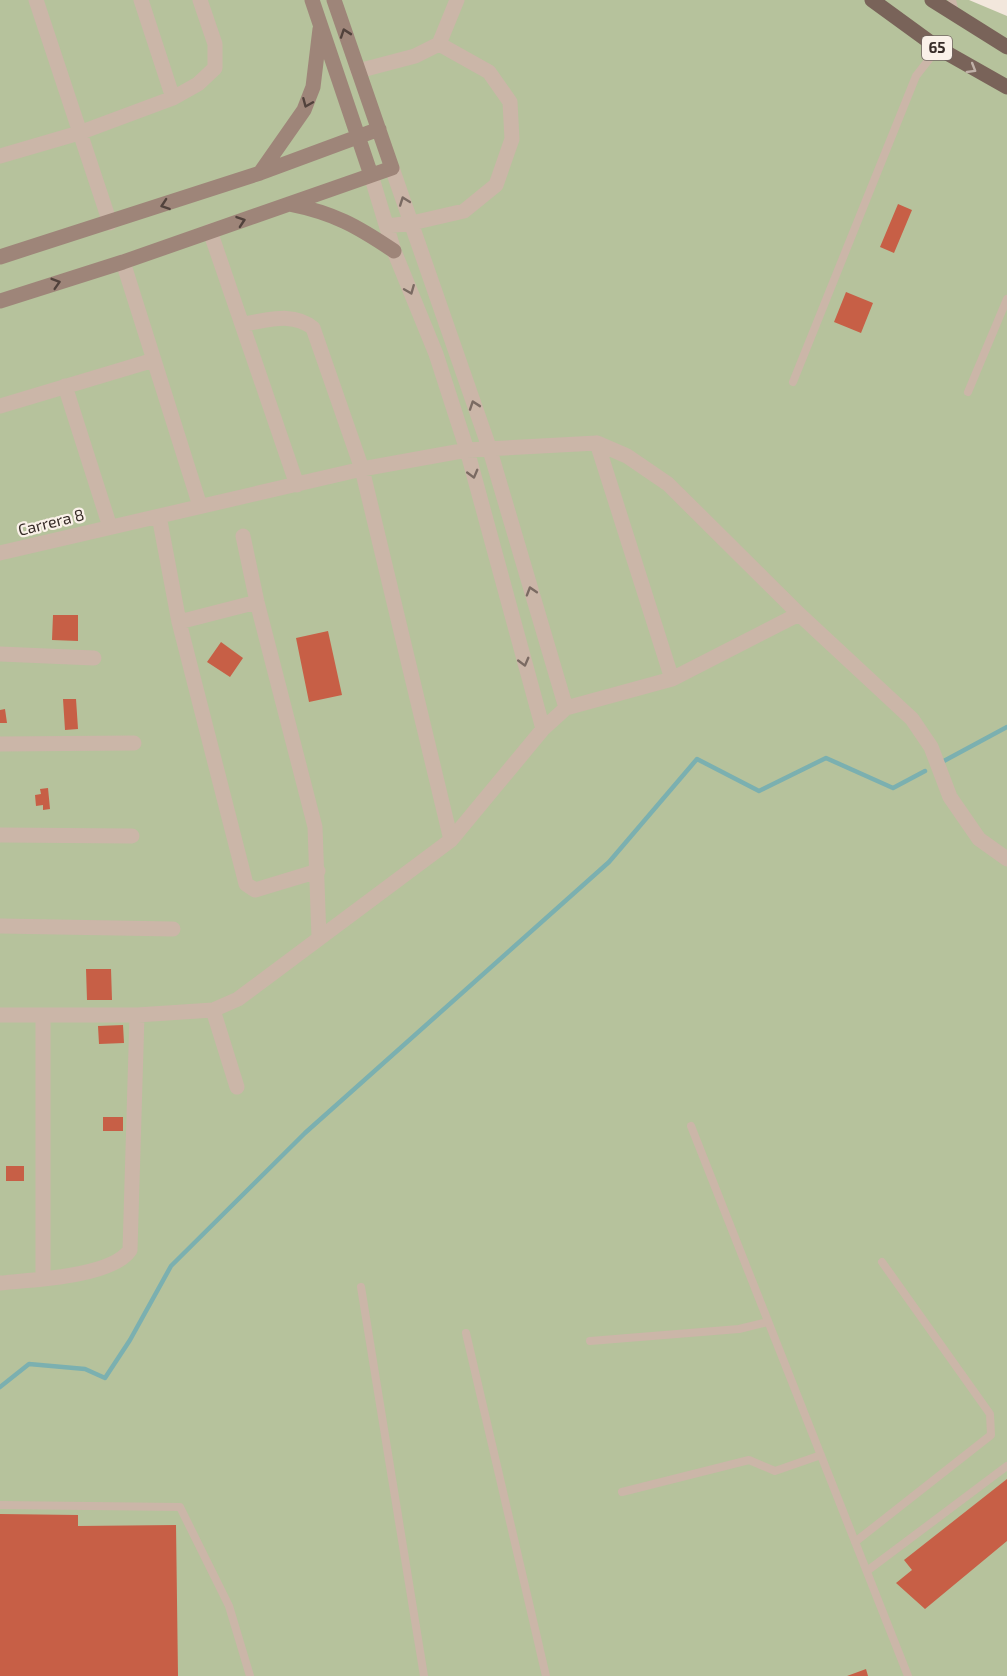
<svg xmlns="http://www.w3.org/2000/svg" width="1007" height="1676" font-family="'Exo 2',sans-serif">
<rect width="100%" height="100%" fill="#f2e7dc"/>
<path fill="#b6c29c" d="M0 0H969L1007 16V1676H0Z"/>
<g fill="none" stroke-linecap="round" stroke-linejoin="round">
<path stroke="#7bb0b0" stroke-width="4.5" d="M942 762 1007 727
M0 1387 29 1364 85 1369 105 1378 130 1340 171 1266 305 1133 609 862 697 759 759 791 826 758 893 788 925 771"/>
</g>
<path fill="#c75f46" d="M898 204 912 210 894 253 880 247Z
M846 292 873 303 861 333 834 322Z
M53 615H78V641L52 640Z
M328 631 342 695 309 702 296 638Z
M221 642 243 658 230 677 207 662Z
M63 699H76L78 729 65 730Z
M5 709 7 723H0V710Z
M48 788 50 809 43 810V805L36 806 35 795 41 794 40 789Z
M86 969H111L112 1000H87Z
M123 1025 124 1043 99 1044 98 1026Z
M103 1117H123V1131H103Z
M6 1166H24V1181H6Z
M1007 1479V1541L925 1609 896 1583 912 1570 904 1560Z
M0 1514 78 1515V1526L176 1525 178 1676H0Z
M866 1669 868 1676H847Z"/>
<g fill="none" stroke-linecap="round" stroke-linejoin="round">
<path stroke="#cbb6a8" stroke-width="8" d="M952 0 955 13
M793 382 916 76 938 48
M968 392 1007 299
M691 1126 908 1676
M361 1287 424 1676
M466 1333 546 1676
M590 1341 739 1329 768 1322
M622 1492 749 1460 775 1471 821 1455
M0 1505 180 1507 229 1606 250 1676
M855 1542 991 1435 990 1414 882 1262
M867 1571 1007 1466"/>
<path stroke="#cbb6a8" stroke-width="15" d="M36 0 110 223
M141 0 173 98
M358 71 415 56 439 44 457 0
M0 156 79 133 173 98 198 84 215 68V44L200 0
M392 168 489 447 566 708
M371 175 394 251 436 354 467 450 543 729
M387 226 412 223 464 211 496 185 512 139 510 102 489 72 439 44
M210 231 297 485
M123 262 200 506
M242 324C267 321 292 311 313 328L362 469 451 840
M65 386 110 527
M0 406 154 360
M597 443 672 679
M159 516 179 622 246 884 255 890 318 871
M243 536 257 602 315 827 319 938
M0 553 362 469 467 450 597 443 627 456 668 484 799 614 912 719 931 747 950 797 979 839 1007 859
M179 622 257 602
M0 654 94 658
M0 744 134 743
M0 835 132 836
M0 926 173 929
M213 1010 237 1087
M0 1015H137L213 1010 238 999 451 840 543 729 566 708 672 679 799 614
M43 1015V1278
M0 1283C31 1280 112 1277 130 1250L137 1015"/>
<path stroke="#9e8579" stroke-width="15" d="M312 0 371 175
M260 173 304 110 313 87 320 29
M289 204C334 213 357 226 394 251
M0 257 260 173 379 129
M0 301 123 262 392 168 334 0"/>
<path stroke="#796359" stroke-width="15" d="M872 0 938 48 1007 87
M932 0 1007 47"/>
</g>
<defs><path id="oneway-chevron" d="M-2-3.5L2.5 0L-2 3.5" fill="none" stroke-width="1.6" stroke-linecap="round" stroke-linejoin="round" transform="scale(1.5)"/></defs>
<g stroke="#51423c">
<use href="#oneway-chevron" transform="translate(345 33) rotate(-109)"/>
<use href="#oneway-chevron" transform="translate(307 103) rotate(113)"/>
<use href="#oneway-chevron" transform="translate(165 205) rotate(161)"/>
<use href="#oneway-chevron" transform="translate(241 221) rotate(-19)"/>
<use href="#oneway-chevron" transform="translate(56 283) rotate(-17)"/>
</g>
<use stroke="#c0b1a8" href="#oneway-chevron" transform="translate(972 69) rotate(31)"/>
<g stroke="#7a6a62">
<use href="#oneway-chevron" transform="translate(404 201) rotate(-110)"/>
<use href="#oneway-chevron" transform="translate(410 290) rotate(68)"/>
<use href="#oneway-chevron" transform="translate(474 405) rotate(-109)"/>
<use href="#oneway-chevron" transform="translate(473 474) rotate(75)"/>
<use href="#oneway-chevron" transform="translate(531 591) rotate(-107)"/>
<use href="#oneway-chevron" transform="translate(524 662) rotate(75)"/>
</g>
<g text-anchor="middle" stroke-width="4.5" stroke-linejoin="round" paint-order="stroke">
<rect fill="#faf1e9" stroke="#726762" stroke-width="1.5" x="922" y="36" width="30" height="24" rx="4.5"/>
<g font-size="15" font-weight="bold" fill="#372c28">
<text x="937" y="53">65</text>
</g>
<g font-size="16" fill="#372c28" stroke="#faf1e9">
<text transform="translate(51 522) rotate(-14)" y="6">Carrera 8</text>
</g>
</g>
</svg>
